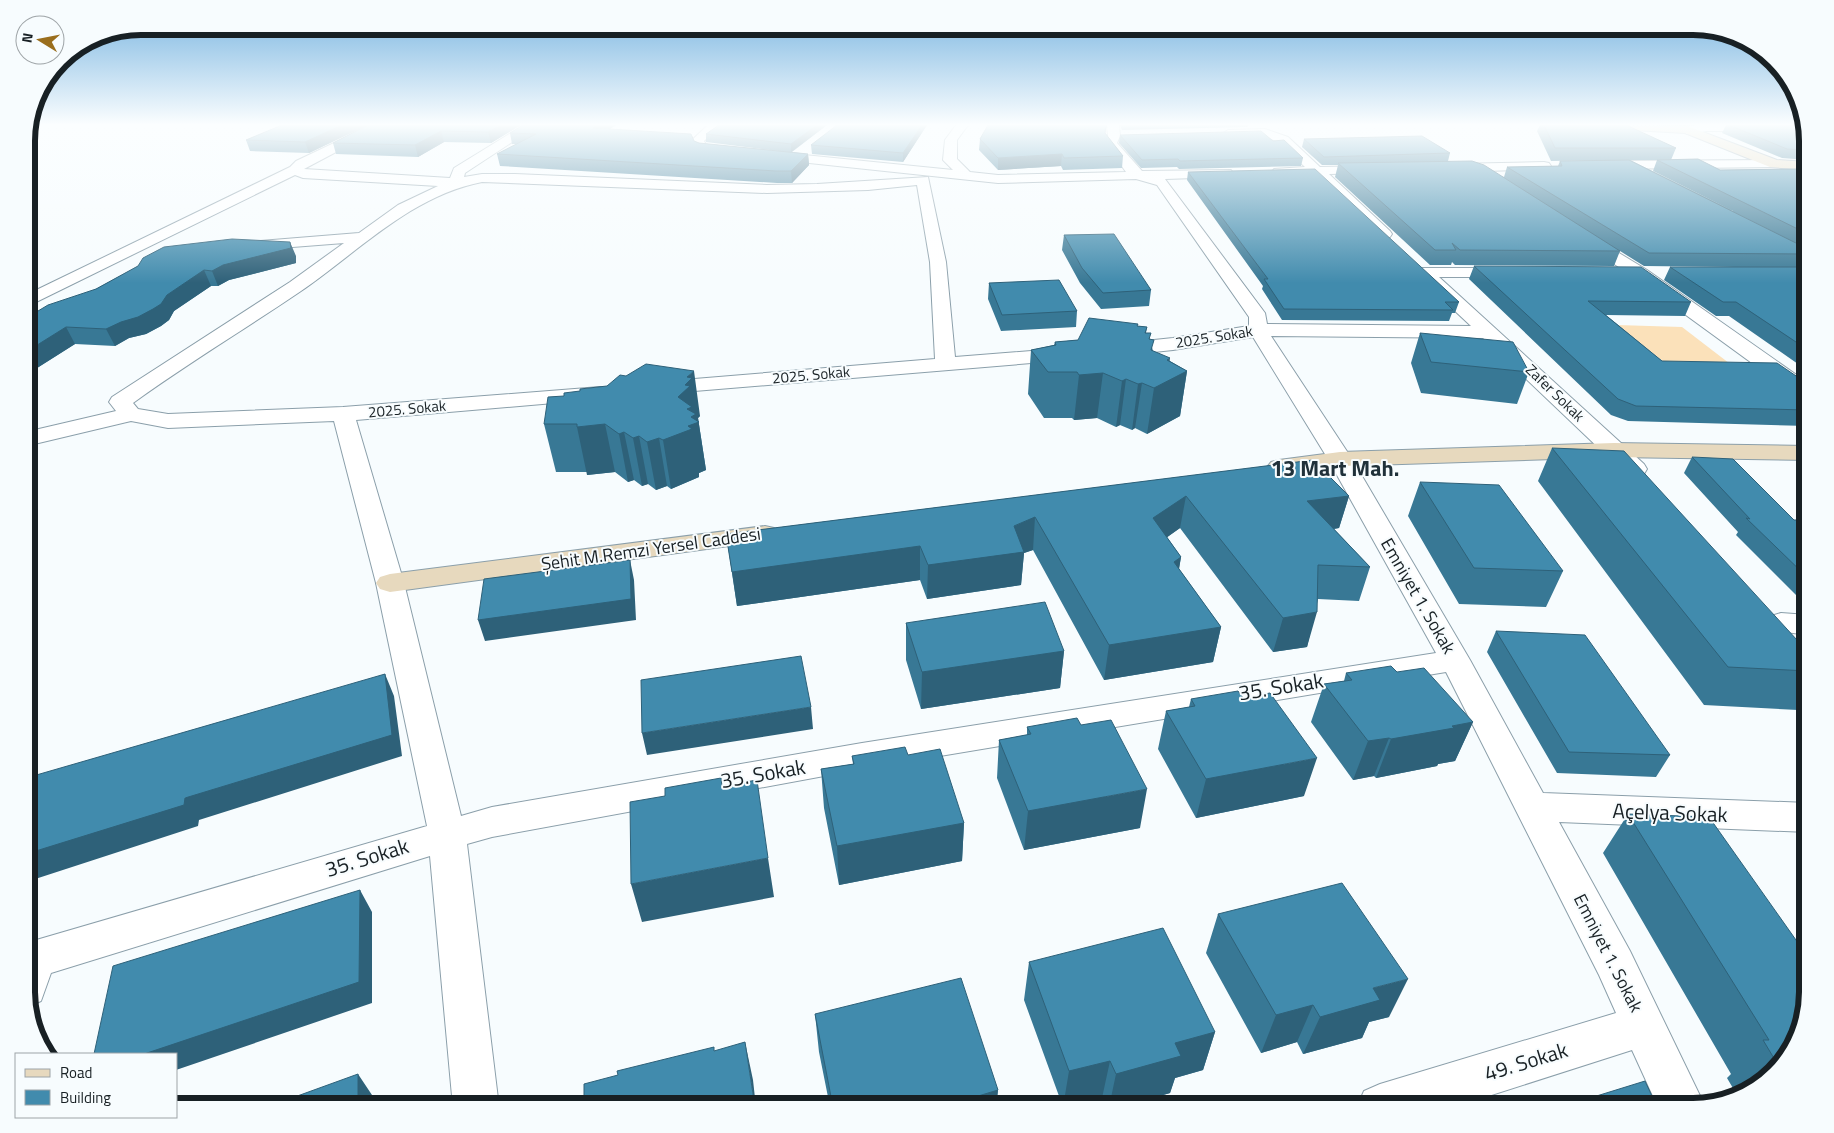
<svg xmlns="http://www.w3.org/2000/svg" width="1834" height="1133" font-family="'Titillium Web',sans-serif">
<rect width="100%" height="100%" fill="#f7fcfe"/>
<path fill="#fbe1ba" d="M1617 325 1682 327 1738 370 1673 369Z"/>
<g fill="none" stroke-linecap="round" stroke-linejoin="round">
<defs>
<path id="street" d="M372 125H387L304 169 450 178 454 168 524 125H538L465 173 464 177 482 174H515L767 185 817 184 928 177 946 262 955 357 1068 348 1075 350 1078 354 1075 358 1068 360 658 394 651 392 647 388 651 384 658 382 935 359 930 262 917 185 868 190 767 193 482 182C411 196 359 251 301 291 245 329 187 364 133 403L138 409 168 414 343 407 600 387 608 388 611 393 608 398 600 399 356 420 404 583 461 816 492 807 862 743 1436 653 1328 459 1253 337 1173 350 1116 356 1109 354 1106 350 1109 346 1116 344 1173 338 1249 326V317L1157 185 1136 179 998 183 697 151 692 140 708 125H721L704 141 706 145 953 170 943 160 945 140 956 125H968L957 140V159L970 172 998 175 1126 172 1105 143 1108 136 1107 125H1119L1120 136 1117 143 1142 171 1231 170 1233 173 1226 177 1165 179 1265 313 1267 324 1471 326 1425 283 1424 277 1417 276 1414 272 1417 268H1515L1518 272 1515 276 1509 277H1439L1644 464 1647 469 1644 474 1635 476 1626 474 1483 338 1271 336 1352 459 1470 660 1543 793 1808 803V832L1559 822 1630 951 1704 1104 1693 1107H1658L1632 1050 1454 1107H1357L1364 1091 1380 1084 1616 1013 1599 975 1446 672 862 769 492 837 467 844 499 1107H453L430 856 51 973 41 1001 29 1006 26 999V943L427 826 376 583 334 421 168 428 131 421 26 446V432L116 411 109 402 112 397 290 282 344 243 254 250 248 248 246 245 248 242 359 233 398 205 438 186 303 178 295 175 26 307V295L290 167 296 161Z
M1699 125H1765L1767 127 1761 131H1707L1687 134 1681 130 1683 127Z
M1265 129 1288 137 1320 167 1379 166 1381 169 1374 173 1329 174 1390 231 1392 234 1390 237H1378L1313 175H1274L1272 172 1274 169 1305 167C1293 156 1282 140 1264 137 1252 135 1231 143 1222 134L1228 130Z
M1775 160 1782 164 1780 167 1602 169 1595 165 1602 161Z
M1544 162 1549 163 1551 166 1549 169 1452 172 1445 168 1452 164Z
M1586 233 1647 270 1808 383V399L1800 398 1635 278 1580 241 1578 238Z
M1781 613 1808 615V635L1771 630 1766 623 1771 616Z"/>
<path id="secondary" d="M1611 125 1687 126 1777 160 1808 162V170L1770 167 1685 133 1617 129Z
M1614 443 1808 446V460L1614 457 1340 466 1279 474 1271 472 1267 467 1271 462 1279 460 1340 452Z
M765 526 774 528 778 534 774 540 390 592 380 589 376 583 380 577 390 574Z"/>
</defs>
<use href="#street" stroke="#8b9faa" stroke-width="2"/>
<use href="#secondary" stroke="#8b9faa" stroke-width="2"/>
<use href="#street" fill="#fff" fill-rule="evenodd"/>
<use href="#secondary" fill="#e7d9be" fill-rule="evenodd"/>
</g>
<path fill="#387895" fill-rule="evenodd" d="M282 125H521L491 143 444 142 418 157 336 154 333 143 365 126 309 153 250 151 246 140Z
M616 125 610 129 694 141 699 143 787 152 706 142V134L827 125 792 152 808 154 809 165 792 183H777L500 166 497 154 517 144H512L510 133Z
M927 125 903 162 812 154 811 145Z
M1107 125 1105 133 1123 156 1122 168 1063 170 1061 166 998 170 979 150 980 139Z
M1120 125H1249L1247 127 1122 130Z
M1540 125H1626L1676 148 1671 160 1720 170 1808 173V371L1729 316H1716L1664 280 1670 267H1735L1644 266 1620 251 1614 266 1455 265 1452 262 1451 265H1430L1335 177 1338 165H1322L1302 147 1304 139 1450 153 1448 161 1504 177 1507 167 1558 166 1560 161 1611 160 1551 161 1537 131ZM1630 160H1657L1653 171 1733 211Z
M1726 125H1803L1808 141V160L1782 158 1722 133Z
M1120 135 1273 141 1303 158 1301 166 1179 169 1177 167 1141 168 1119 143Z
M1188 172 1459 302 1455 313H1452L1449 321 1282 320 1262 289 1263 286 1187 180Z
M1064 235 1151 290 1149 306 1101 309 1080 283 1062 250Z
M296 256V263L229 280 218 286H211L174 311 169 320 161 326 146 334 129 338 115 346 75 344 26 375V322L96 289 138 266Z
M1474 266 1691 302 1685 316 1606 315 1662 361 1808 384V426L1628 421 1611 415 1469 279Z
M989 283 1077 311 1076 327 1001 331 988 299Z
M1138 324 1137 326 1147 327 1146 333 1150 339 1153 351 1187 371 1180 416 1147 434 1135 428 1132 430 1120 425 1116 427 1097 418 1074 420 1072 418H1044L1028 394 1031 350 1054 345 1055 342 1078 340Z
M1420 333 1529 372 1517 404 1421 393 1411 363Z
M1808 373V381L1805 378Z
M580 391 700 416 698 418 706 470 699 473V477L671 489 667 486 656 490 648 484 642 486 634 480 628 482 615 472 587 475V472H556L544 424 564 396Z
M1552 448 1808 652V697L1798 710 1704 705 1538 481Z
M1692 457 1794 520 1808 527V601H1802L1736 535 1738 532 1684 473Z
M1313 460 1349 496 1339 528 1334 529 1370 567 1359 601 1318 599 1307 647 1273 652 1180 528 1167 537 1181 557 1179 569 1221 627 1213 662 1104 680 1033 550 1024 553 1021 585 927 599 920 580 737 606 726 534Z
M1420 482 1563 571 1546 607 1459 604 1408 516Z
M906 623 1064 651 1060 688 921 709 906 660Z
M1496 631 1670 755 1656 777 1557 773 1487 652Z
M1397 672 1473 722 1455 761 1438 764 1437 766 1376 778 1374 776 1353 780 1311 722 1324 684 1344 681 1346 673Z
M1243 698 1304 796 1196 818 1158 749 1166 711 1189 707 1191 699Z
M1027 727 1140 828 1024 850 997 778 999 740 1027 735Z
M908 755 964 823 962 861 839 885 824 808 821 769 853 764 852 756Z
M1628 814 1789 1055 1750 1091 1737 1095 1727 1078 1731 1074 1603 853Z
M1218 914 1389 1017 1369 1022 1362 1038 1303 1054 1297 1042 1261 1053 1206 953Z
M1029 962 1215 1032 1203 1070 1175 1078 1170 1093 1122 1107H1106L1102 1098 1067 1107H1063L1024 1000Z
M815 1014 998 1090 996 1107H830L819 1052Z"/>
<path fill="#2e6179" d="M342 125H368L309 153 305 142Z
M501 125H521L491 143 488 132Z
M598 125H616L595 139 593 128Z
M817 125H827L791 152V144Z
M922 125H927L903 162V153Z
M441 131 444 142 418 157 415 145Z
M808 154 809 165 792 183 791 171Z
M1062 154 1061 166 998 170V158Z
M290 242 296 256V263L229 280 218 286 212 271 223 265Z
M204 270 211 286 174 311 169 320 161 326 146 334 129 338 115 346 106 329 167 295Z
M66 327 75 344 26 375V352Z
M1170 358 1167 381 1187 371 1180 416 1147 434 1154 388 1167 360Z
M694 371 700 416 698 418 706 470 699 473V477L671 489 663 440 678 397 687 377Z
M1103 373 1097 418 1074 420 1079 375Z
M1126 379 1120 425 1116 427 1122 381Z
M1142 383 1135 428 1132 430 1138 384Z
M605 424 615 472 587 475 577 427Z
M624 432 634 480 628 482 619 434Z
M639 436 648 484 642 486 633 438Z
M659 438 667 486 656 490 647 442Z
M1186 496 1180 528 1148 551 1153 518Z
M1349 496 1339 528 1298 534 1307 501Z
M1035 517 1033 550 1024 553 1021 585 927 599 928 565Z
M920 546V580L737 606 732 572Z
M1181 557 1175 591 1174 562Z
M630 560 634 580 636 620 485 641 478 620Z
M1317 612 1307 647 1273 652 1283 618Z
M1221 627 1213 662 1104 680 1109 645Z
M1064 651 1060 688 921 709 922 672Z
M385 674 394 696 402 756 199 820 198 826 26 882V854L185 798Z
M811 707 813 729 647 755 642 733Z
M1473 722 1455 761 1438 764 1437 766 1376 778 1391 739 1452 726Z
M1389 738 1374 776 1353 780 1368 741Z
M1317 758 1304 796 1196 818 1206 779Z
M1147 789 1140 828 1024 850 1028 811Z
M964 823 962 861 839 885 837 846Z
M768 858 774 897 642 922 631 884Z
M360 890 372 912V1003L176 1070V1054H144Z
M1408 979 1389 1017 1369 1022 1362 1038 1303 1054 1320 1017 1373 988Z
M1313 1005 1297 1042 1261 1053 1276 1015Z
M1215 1032 1203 1070 1175 1078 1170 1093 1122 1107H1109L1116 1074 1175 1043Z
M745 1042 753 1080 756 1107H755Z
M1110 1061 1102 1098 1067 1107H1063L1069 1071Z
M358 1074 372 1095V1107H358Z
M998 1090 996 1107H955V1103Z"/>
<path fill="#418bad" stroke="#2e6179" d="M282 125H342L305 142 246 140Z
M368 125H501L488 132 441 131 415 145 333 143Z
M523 125H598L593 128 691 134 694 141 699 143 808 154 791 171H776L497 154 536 134 510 133Z
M719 125H817L791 144 706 134Z
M837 125H922L903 153 811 145Z
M988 125H1106L1105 133 1123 156 1064 158 1062 154 998 158 980 139Z
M1544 125H1626L1676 148H1555Z
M1729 125H1803L1808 141V150L1787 149Z
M1261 131 1273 141 1284 140 1303 158 1180 161 1178 159 1142 160 1120 135Z
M1422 136 1450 153 1324 157 1304 139Z
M1698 159 1720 170 1799 169 1808 173V234L1657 160Z
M1629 160 1808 249V254L1649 253 1507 167 1562 166 1560 161Z
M1472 161 1484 165 1620 251 1460 250 1452 243 1456 250H1435L1338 163Z
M1315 169 1459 302H1445L1453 310 1284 309 1264 279H1268L1188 172Z
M1114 234 1151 290 1103 293 1082 268 1064 235Z
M232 239 290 242 291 248 223 265 212 271 204 270 167 295 161 304 153 309 138 317 121 322 106 329 66 327 26 352V322L33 314 48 305 96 289 138 266 143 258 164 247Z
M1474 266 1641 267 1691 302 1588 301 1662 361 1777 363 1808 384V410L1636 406 1618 399Z
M1670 267H1808V350L1736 302H1723Z
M1059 280 1077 311 1002 315 989 283Z
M1089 318 1138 324 1137 326 1147 327 1145 333H1151L1149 339 1154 340 1151 350 1170 358 1167 360 1187 371 1154 388 1142 383 1138 384 1126 379 1122 381 1103 373 1079 375 1077 372H1048L1031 350 1056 345 1055 342 1078 340Z
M1420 333 1513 342 1529 372 1431 362Z
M646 364 694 371 687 377 692 378 685 385 690 386 678 397 692 407 687 409 696 414 691 417 699 422 688 426 692 429 663 440 659 438 647 442 639 436 633 438 624 432 619 434 605 424 577 427V424H544L548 397 564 396V393L580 391V389L607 386 620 375 626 376Z
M1552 448 1624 451 1808 652V671L1728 667Z
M1692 457 1733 459 1794 520H1800L1808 527V578L1746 518 1750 519Z
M1313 460 1349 496 1307 501 1370 567 1318 565 1317 612 1283 618 1186 496 1153 518 1181 557 1174 562 1221 627 1109 645 1035 517 1014 526 1024 552 928 565 920 546 732 572 726 534Z
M1420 482 1499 485 1563 571 1474 568Z
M630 560 631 599 478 620 484 579Z
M1045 602 1064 651 922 672 906 623Z
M1496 631 1585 635 1670 755 1569 752Z
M801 656 811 707 642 733 641 680Z
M1391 666 1397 672 1424 668 1473 722 1452 726 1454 728 1391 739 1389 738 1368 741 1324 684 1352 680 1346 673Z
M385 674 392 735 185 798 184 805 26 854V778Z
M1238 691 1243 698 1270 693 1317 758 1206 779 1166 711 1195 706 1191 699Z
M1077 718 1081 725 1111 720 1147 789 1028 811 999 740 1031 734 1027 727Z
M905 747 908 755 940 749 964 823 837 846 821 769 854 764 852 756Z
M721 778 722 786 757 780 768 858 631 884 630 802 665 796V788Z
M1628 814 1709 817 1808 957V992L1789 1055 1778 1065 1763 1040H1769Z
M1342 883 1408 979 1373 988 1380 1000 1320 1017 1313 1005 1276 1015 1218 914Z
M360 890 359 982 144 1054H94L113 966Z
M1163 928 1215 1032 1175 1043 1181 1056 1116 1074 1110 1061 1069 1071 1029 962Z
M961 978 998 1090 955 1103 956 1107H833L815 1014Z
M745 1042 755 1107H584V1084L618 1075 617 1071 714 1047V1051Z
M358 1074V1107H267Z
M1645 1081 1657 1107H1561Z"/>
<linearGradient id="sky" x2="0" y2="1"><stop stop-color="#74b2df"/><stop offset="0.44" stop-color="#fbfeff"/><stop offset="1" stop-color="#fbfeff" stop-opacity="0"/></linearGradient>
<rect width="1834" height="283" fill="url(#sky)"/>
<g text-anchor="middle" stroke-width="4" stroke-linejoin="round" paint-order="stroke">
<g font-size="15" fill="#182024" stroke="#f7fcfe">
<text transform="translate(1214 337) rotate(-9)" y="5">2025. Sokak</text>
<text transform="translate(811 375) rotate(-5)" y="5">2025. Sokak</text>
<text transform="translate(1555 393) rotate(44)" y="5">Zafer Sokak</text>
<text transform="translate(407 409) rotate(-5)" y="5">2025. Sokak</text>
</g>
<g font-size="18" fill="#182024" stroke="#f7fcfe">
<text transform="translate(651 549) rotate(-8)" y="6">Şehit M.Remzi Yersel Caddesi</text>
<text transform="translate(1418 596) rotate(60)" y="6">Emniyet 1. Sokak</text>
<text transform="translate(1608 953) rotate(63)" y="6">Emniyet 1. Sokak</text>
</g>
<g font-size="21" fill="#182024" stroke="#f7fcfe">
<text transform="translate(1281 687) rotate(-9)" y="7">35. Sokak</text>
<text transform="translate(763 774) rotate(-10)" y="7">35. Sokak</text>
<text transform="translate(1670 813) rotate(2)" y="7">Açelya Sokak</text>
<text transform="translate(367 858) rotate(-17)" y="7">35. Sokak</text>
<text transform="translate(1526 1062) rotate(-17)" y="7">49. Sokak</text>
</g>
<g font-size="22" font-weight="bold" fill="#20313a" stroke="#f7fcfe">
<text x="1335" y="476">13 Mart Mah.</text>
</g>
</g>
<path d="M0 0H1834V1133H0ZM141 35H1693A106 106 0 0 1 1799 141V992A106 106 0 0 1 1693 1098H141A106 106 0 0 1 35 992V141A106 106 0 0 1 141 35Z" fill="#f7fcfe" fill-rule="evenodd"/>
<path fill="none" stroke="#182024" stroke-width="6" d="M141 35H1693A106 106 0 0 1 1799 141V992A106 106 0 0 1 1693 1098H141A106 106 0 0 1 35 992V141A106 106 0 0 1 141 35Z"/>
<rect x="15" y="1053" width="162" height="65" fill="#f7fcfe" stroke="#9ea4a7"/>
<rect x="25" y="1069" width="25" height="8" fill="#e7d9be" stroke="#9ea4a7"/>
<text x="60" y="1078" font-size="15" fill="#182024">Road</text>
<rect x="25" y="1090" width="25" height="15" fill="#418bad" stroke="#9ea4a7"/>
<text x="60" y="1103" font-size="15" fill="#182024">Building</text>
<g transform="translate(40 40) rotate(280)"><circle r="24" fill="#f7fcfe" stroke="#9ea4a7"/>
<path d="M0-4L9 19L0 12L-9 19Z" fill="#9a6e1d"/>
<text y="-8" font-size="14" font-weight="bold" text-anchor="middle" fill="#182024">N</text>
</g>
</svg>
